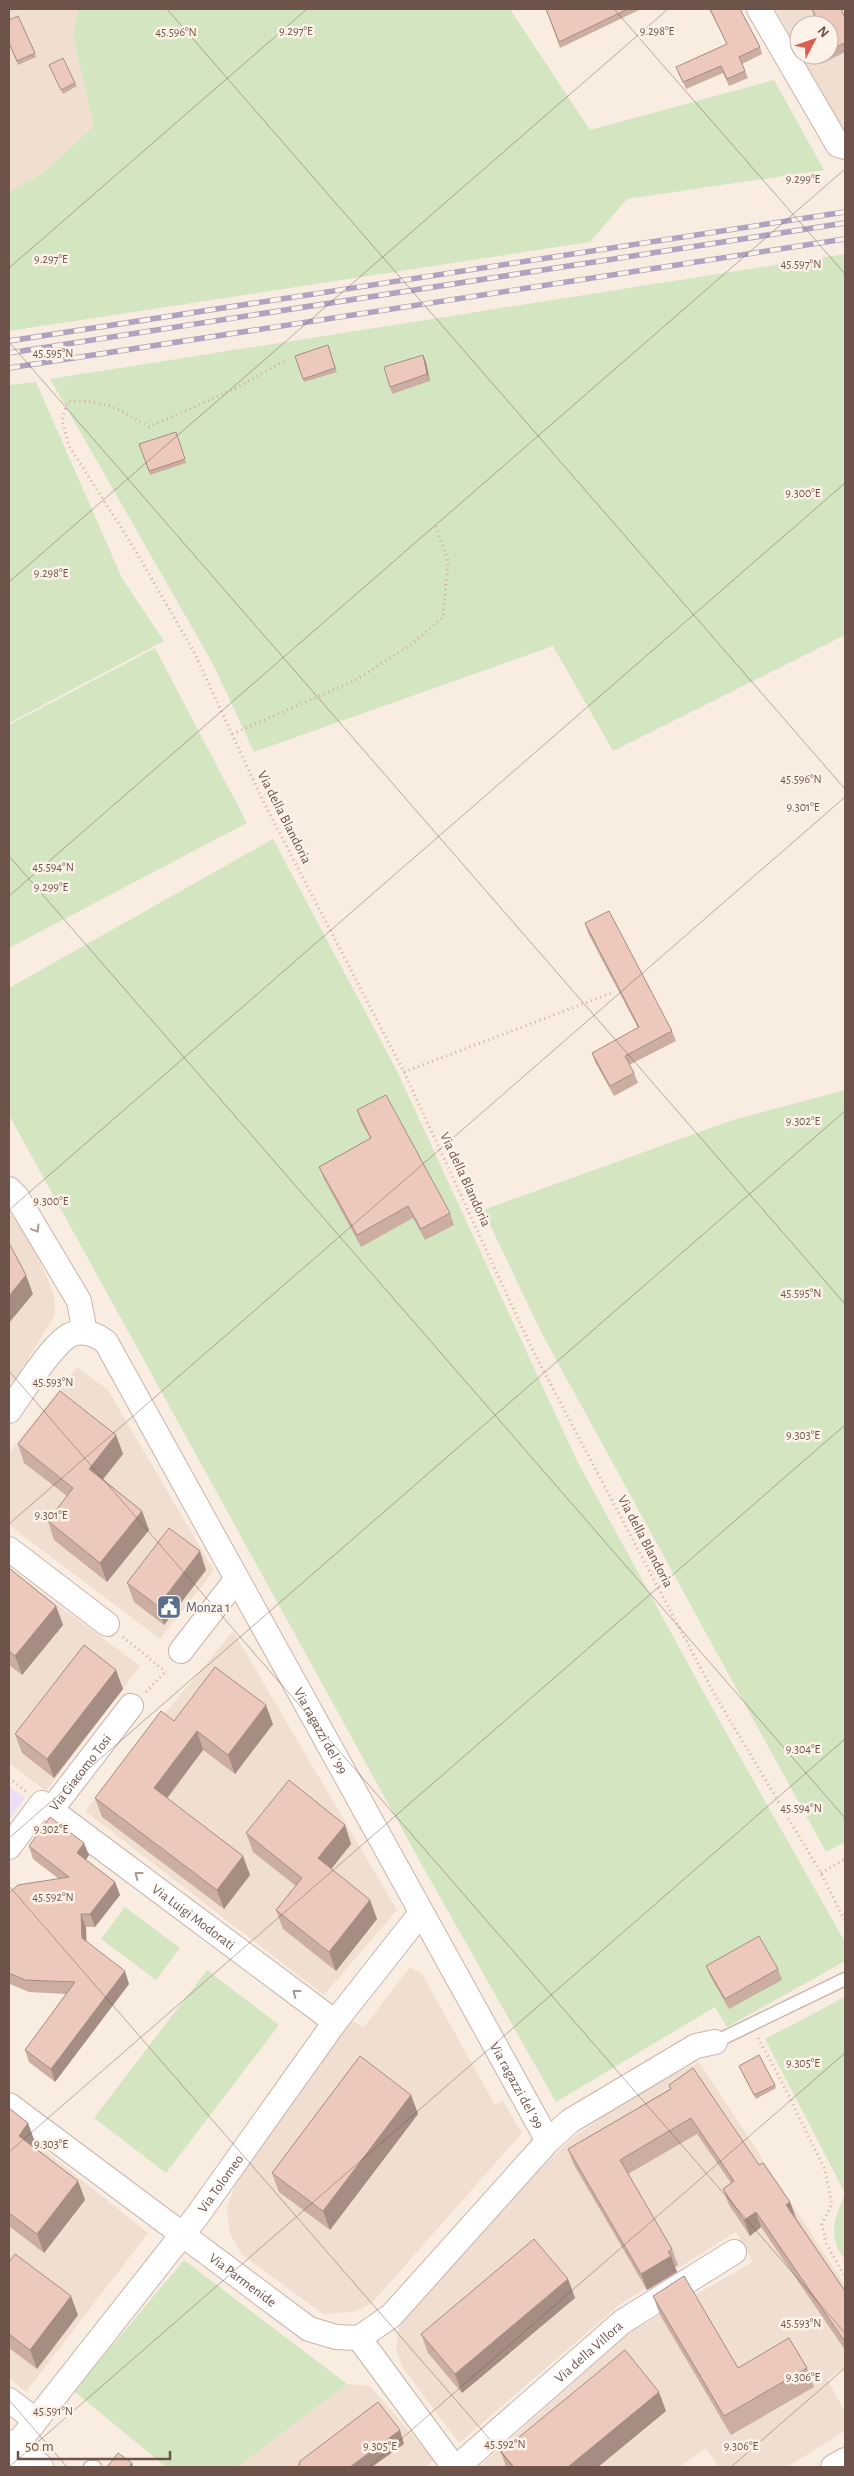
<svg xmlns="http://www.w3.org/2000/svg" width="854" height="2476" font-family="'Alegreya Sans',sans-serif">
<rect width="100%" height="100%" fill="#f9ede2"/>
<path fill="#f0ded1" d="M9 9H79L73 36 94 126 42 174 9 192Z
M775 9H845V136L800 55H829V25H799V52Z
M9 1211 29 1238 54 1294 55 1315 18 1375 9 1385Z
M77 1367 108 1390 214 1571 160 1639 9 1525V1453Z
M9 1568 140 1666 46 1791 9 1763Z
M233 1631 397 1910 324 1995 85 1811Z
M410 1967 422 1974 495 2105 503 2101 522 2133 371 2304 353 2312 323 2314 241 2254 230 2234 227 2209 235 2184 352 2020 363 2028Z
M699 2062 845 2285V2369L827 2379 845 2412V2431L787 2467H719L706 2448 679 2467H479L630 2332 753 2262 736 2232 619 2305 459 2443 403 2368 396 2349 398 2330 404 2317 516 2193 571 2139 633 2095Z
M9 2122 148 2233 26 2392 9 2378Z
M347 2384 370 2386 434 2460 425 2467H238Z"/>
<path fill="#eadff5" d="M9 1786 25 1798 9 1820Z"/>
<path fill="#d4e5c2" d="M79 9H510L590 130 774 80 824 170 627 199 590 242 9 331V192L42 174 94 126 73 36Z
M845 254V635L613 751 553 646 254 752 213 664 50 379Z
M36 382 122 578 164 641 9 723V385Z
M155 648 247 823 9 948V725Z
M273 839 397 1071 577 1461 714 1711 845 1942V1961L727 2027 715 2007 556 2102 423 1867 9 1115V988Z
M845 1090V1842L826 1852 541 1332 483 1210 733 1120Z
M125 1907 180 1948 156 1980 101 1939Z
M207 1970 279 2025 166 2173 94 2118Z
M845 1997V2193L765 2039Z
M845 2194V2260C827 2235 834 2220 845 2194Z
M184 2260 347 2384 238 2467H166L74 2391Z"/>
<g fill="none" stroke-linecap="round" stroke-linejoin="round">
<defs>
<path id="service" d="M715 2042 845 1979
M90 2467H95"/>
<g id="minor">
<path d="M759 9 838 145 845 147"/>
<path d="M9 1189 17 1197 79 1301 85 1332"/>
<path id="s1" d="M9 1411C22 1393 52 1344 70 1335 83 1329 95 1334 106 1342L548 2141"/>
<path d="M9 1549 107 1624"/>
<path d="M181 1651 236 1580"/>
<path id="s2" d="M51 1810 335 2022"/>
<path id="s3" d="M9 1847 42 1803 51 1810 131 1706"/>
<path id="s4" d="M9 2105 309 2329 336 2337 359 2338"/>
<path d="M359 2338 391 2316 548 2141 570 2121 696 2046 715 2042"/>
<path d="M359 2338 454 2467"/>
<path d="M9 2400 35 2420"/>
<path id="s5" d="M9 2457 14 2448 197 2216 335 2022 421 1913"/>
<path id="s6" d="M457 2467 622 2322 734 2252"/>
<path d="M833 2467 845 2460"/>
</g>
<path id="secondary" d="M9 2444 39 2467"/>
</defs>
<use href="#service" stroke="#c8b4aa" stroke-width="15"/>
<use href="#minor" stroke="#c8b4aa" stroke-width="26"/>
<use href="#secondary" stroke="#cdb6ab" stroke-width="30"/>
<path stroke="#d0ada0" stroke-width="3" stroke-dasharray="1 4" stroke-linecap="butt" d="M284 361 236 388 149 427C117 408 106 400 68 401L62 420 69 446 134 548 194 652 263 801 404 1072 532 1349 716 1697 821 1873 845 1921
M232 734 354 681 412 644 443 617 448 561 436 526
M404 1072 614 992
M123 1637 166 1672
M146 1692 166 1671
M9 1778 26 1791
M821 1873 845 1859
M758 2038 783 2084 825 2170 832 2204 822 2224 826 2243 845 2277"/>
<use href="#service" stroke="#fff" stroke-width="12"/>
<use href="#minor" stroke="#fff" stroke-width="24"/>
<use href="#secondary" stroke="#fff" stroke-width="28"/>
<defs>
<path id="rail" d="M9 341 845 212
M9 353 845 223
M9 368 845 239"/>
</defs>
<use href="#rail" stroke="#afa3c0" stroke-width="5.5"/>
<use href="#rail" stroke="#fdf2e7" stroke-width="4" stroke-dasharray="11" stroke-linecap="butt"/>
</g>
<path fill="#cbada2" d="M546 9H641L560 48Z
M709 9H740L760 47 762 54 742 64 748 78 729 86 723 73 686 89 676 67 727 44Z
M811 9H841L845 18V52L823 63 819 55H829V25L815 16Z
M9 44 35 53 36 57 18 65Z
M49 65 75 83 77 86 63 94Z
M328 345 337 372 304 382 295 356Z
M423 355 426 362 430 381 392 394 390 387Z
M176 432 186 463 150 475 139 444Z
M585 923 672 1031 676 1041 629 1065 634 1073 638 1083 614 1096 595 1062 592 1053 638 1028 588 933Z
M357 1110 450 1213 454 1225 425 1240 413 1218 361 1247 324 1179 319 1167 370 1138 361 1122Z
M116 1435 123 1454 103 1479 142 1511 149 1530 107 1582 54 1540 48 1521 67 1496 24 1463 18 1444Z
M9 1568 56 1606 63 1625 22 1675 9 1665Z
M206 1570 164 1625 134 1602 127 1583Z
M116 1670 123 1689 54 1778 22 1753 15 1734Z
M174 1721 273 1724 235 1774 203 1750 167 1799 243 1856 250 1875 224 1909 102 1817 95 1798Z
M345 1825 351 1844 331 1869 370 1900 377 1919 336 1971 283 1929 276 1910 296 1886 253 1852 246 1833Z
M29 1846 89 1855 86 1860 115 1882 120 1895 95 1927H86V1942L129 1984 55 2082 29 2062 25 2050 66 1994 29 1992 10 1984 9 1982V1893L59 1879 33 1859Z
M706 1966 778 1969 782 1980 729 2009 710 1976Z
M739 2066 775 2085 776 2088 756 2099Z
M669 2085 759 2165 790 2202 796 2218 845 2291V2350L761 2227 750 2236 729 2205 723 2189 731 2183 697 2134 628 2174 672 2249 678 2265 675 2267 677 2272 647 2290 574 2165 568 2149 670 2089Z
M411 2095 418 2114 330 2230 279 2192 272 2173Z
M9 2108 35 2142 33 2146 78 2181 85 2200 44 2253 9 2226Z
M9 2262 78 2315 37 2369 9 2348Z
M568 2279 575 2298 462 2393 428 2353 421 2334Z
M653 2296 738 2368H807L814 2387 731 2435 660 2315Z
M666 2411 598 2467H506L501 2452Z"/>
<path fill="#a58d84" d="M423 355 426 362 430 381 427 374Z
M26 1275 33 1294 9 1323V1296Z
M116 1435 123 1454 96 1488 89 1469Z
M142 1511 149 1530 107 1582 100 1563Z
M200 1551 206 1570 164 1625 158 1606Z
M56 1606 63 1625 22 1675 15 1656Z
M116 1670 123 1689 54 1778 47 1759Z
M266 1705 273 1724 235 1774 228 1755Z
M197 1731 203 1750 160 1807 154 1788Z
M345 1825 351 1844 325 1877 318 1858Z
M84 1843 89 1855 81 1866 77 1853Z
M243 1856 250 1875 224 1909 217 1890Z
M115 1882 120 1895 95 1927 90 1914Z
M370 1900 377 1919 336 1971 329 1952Z
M81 1914 86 1927 87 1951 82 1938Z
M125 1971 129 1984 55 2082 51 2069Z
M411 2095 418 2114 330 2230 323 2211Z
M28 2123 35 2142 26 2154 19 2136Z
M78 2181 85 2200 44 2253 37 2234Z
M790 2202 796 2218 786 2205Z
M756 2212 761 2227 750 2236 744 2220Z
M671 2256 677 2272 647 2290 641 2274Z
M568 2279 575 2298 462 2393 455 2374Z
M71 2296 78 2315 37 2369 30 2350Z
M659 2392 666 2411 598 2467H568Z
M400 2430 404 2444 372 2467H350Z
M132 2463 133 2466V2467H129Z"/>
<path fill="#ecc9bc" stroke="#a58d84" d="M546 9H628L559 42Z
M710 9H740L760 47 739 57 745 71 727 79 721 66 683 82 676 67 727 44Z
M812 9H841L845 18V43L829 50V25H806L804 21 815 15Z
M18 16 35 53 17 61 9 43V20Z
M63 58 75 83 61 90 49 65Z
M328 345 335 368 303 379 295 356Z
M423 355 427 374 390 387 384 367Z
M176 432 185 459 149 471 139 444Z
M609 911 672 1031 625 1056 634 1073 610 1086 592 1053 639 1027 585 923Z
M386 1095 450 1213 421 1229 408 1206 357 1235 319 1167 371 1138 357 1110Z
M9 1243 26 1275 9 1296Z
M60 1391 116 1435 89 1469 142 1511 100 1563 48 1521 73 1488 18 1444Z
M169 1528 200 1551 158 1606 127 1583Z
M9 1568 56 1606 15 1656 9 1651Z
M84 1645 116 1670 47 1759 15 1734Z
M215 1667 266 1705 228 1755 197 1731 154 1788 243 1856 217 1890 95 1798 161 1711 174 1721Z
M289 1780 345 1825 318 1858 370 1900 329 1952 276 1910 302 1878 246 1833Z
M50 1817 84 1843 77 1853 115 1882 90 1914H81L82 1938 125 1971 51 2069 25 2050 75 1982 25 1980 9 1973V1893L18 1885 69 1877 29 1846Z
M759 1936 778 1969 725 1999 706 1966Z
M759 2055 775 2085 754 2095 739 2066Z
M360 2056 411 2095 323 2211 272 2173Z
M693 2068 759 2165 763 2163 790 2202 786 2205 845 2291V2338L843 2339 756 2212 744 2220 723 2189 734 2181 691 2118 620 2160 672 2249 668 2252 671 2256 641 2274 568 2149 671 2089 669 2085Z
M9 2108 28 2123 19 2136 78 2181 37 2234 9 2213Z
M534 2239 568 2279 455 2374 421 2334Z
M15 2254 71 2296 30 2350 9 2334V2262Z
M684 2276 738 2368 789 2338 807 2368 724 2416 653 2296Z
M625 2350 659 2392 568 2467H513L501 2452Z
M378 2402 400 2430 350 2467H296L300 2464 299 2462Z
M118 2453 132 2463 129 2467H107Z"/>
<defs><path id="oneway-chevron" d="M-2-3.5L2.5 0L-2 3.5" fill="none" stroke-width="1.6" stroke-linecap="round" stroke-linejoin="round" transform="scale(1.25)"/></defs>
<g stroke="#a89893">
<use href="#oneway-chevron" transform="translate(36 1229) rotate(59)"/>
<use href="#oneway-chevron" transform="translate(138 1875) rotate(-143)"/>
<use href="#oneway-chevron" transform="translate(296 1993) rotate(-143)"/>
</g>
<path fill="none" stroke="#6e534b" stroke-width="1" stroke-opacity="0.45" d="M167 9 845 789M614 9 845 274M9 268 307 9M9 342 845 1304M9 582 668 9M9 856 845 1818M9 896 845 169M9 1210 845 483M9 1371 845 2333M9 1524 845 797M9 1838 845 1111M9 1886 514 2467M9 2152 845 1425M9 2400 67 2467M9 2467 845 1739M369 2467 845 2053M731 2467 845 2368"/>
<defs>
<symbol id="civic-square" viewBox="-11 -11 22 22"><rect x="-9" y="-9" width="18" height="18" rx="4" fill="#5c6f8a" stroke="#fdf2e7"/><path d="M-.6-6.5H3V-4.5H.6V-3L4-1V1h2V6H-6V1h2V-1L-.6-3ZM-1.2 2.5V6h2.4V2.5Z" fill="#fff"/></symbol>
</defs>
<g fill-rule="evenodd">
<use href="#civic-square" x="155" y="1593" width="28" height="28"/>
</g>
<g text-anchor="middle" stroke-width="5" stroke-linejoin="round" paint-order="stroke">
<g font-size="14" fill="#6e534b" stroke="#fdf2e7">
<text transform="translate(285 817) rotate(63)" y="5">Via della Blandoria</text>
<text transform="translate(466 1179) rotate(65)" y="5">Via della Blandoria</text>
<text transform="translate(646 1541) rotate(62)" y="5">Via della Blandoria</text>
<text dy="5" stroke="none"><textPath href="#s1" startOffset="581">Via ragazzi del '99</textPath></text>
<text dy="5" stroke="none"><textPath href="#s3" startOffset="114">Via Giacomo Tosi</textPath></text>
<text dy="5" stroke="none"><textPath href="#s2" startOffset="178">Via Luigi Modorati</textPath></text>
<text dy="5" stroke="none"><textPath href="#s1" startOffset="986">Via ragazzi del '99</textPath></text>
<text dy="5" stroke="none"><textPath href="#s5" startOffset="346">Via Tolomeo</textPath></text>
<text dy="5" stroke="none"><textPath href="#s4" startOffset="292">Via Parmenide</textPath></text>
<text dy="5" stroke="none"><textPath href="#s6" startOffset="175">Via della Villora</textPath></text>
</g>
<g font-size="14" fill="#4e5e75" stroke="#fdf2e7" text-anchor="start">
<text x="186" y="1612">Monza 1</text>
</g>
</g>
<g font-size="12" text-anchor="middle" fill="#6e534b" stroke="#fdf2e7" stroke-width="5" stroke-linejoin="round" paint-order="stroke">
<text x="296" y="35">9.297°E</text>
<text x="657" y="35">9.298°E</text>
<text x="176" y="36">45.596°N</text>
<text x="803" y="183">9.299°E</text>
<text x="51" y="263">9.297°E</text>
<text x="801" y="268">45.597°N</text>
<text x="53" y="357">45.595°N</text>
<text x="803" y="497">9.300°E</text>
<text x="51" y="577">9.298°E</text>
<text x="801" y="783">45.596°N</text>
<text x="803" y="811">9.301°E</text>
<text x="53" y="871">45.594°N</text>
<text x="51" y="891">9.299°E</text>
<text x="803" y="1125">9.302°E</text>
<text x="51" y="1205">9.300°E</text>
<text x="801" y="1297">45.595°N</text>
<text x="53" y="1386">45.593°N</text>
<text x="803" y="1439">9.303°E</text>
<text x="51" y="1519">9.301°E</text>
<text x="803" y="1753">9.304°E</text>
<text x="801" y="1812">45.594°N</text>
<text x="51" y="1833">9.302°E</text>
<text x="53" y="1901">45.592°N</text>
<text x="803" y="2067">9.305°E</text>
<text x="51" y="2148">9.303°E</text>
<text x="801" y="2327">45.593°N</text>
<text x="803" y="2381">9.306°E</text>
<text x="53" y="2415">45.591°N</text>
<text x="505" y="2448">45.592°N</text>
<text x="380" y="2450">9.305°E</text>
<text x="741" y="2450">9.306°E</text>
</g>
<rect width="854" height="2476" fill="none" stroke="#6e534b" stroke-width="20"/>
<g transform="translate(814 40) rotate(49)"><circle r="24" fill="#fdf2e7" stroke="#c4b2a9"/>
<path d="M0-4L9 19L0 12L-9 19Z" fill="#d76053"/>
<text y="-8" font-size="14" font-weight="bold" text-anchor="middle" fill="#6e534b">N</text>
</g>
<path d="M18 2451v8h152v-8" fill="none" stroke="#6e534b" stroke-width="2.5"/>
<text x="25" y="2451" font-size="15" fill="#6e534b" stroke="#fdf2e7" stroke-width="4" paint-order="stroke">50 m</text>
</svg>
